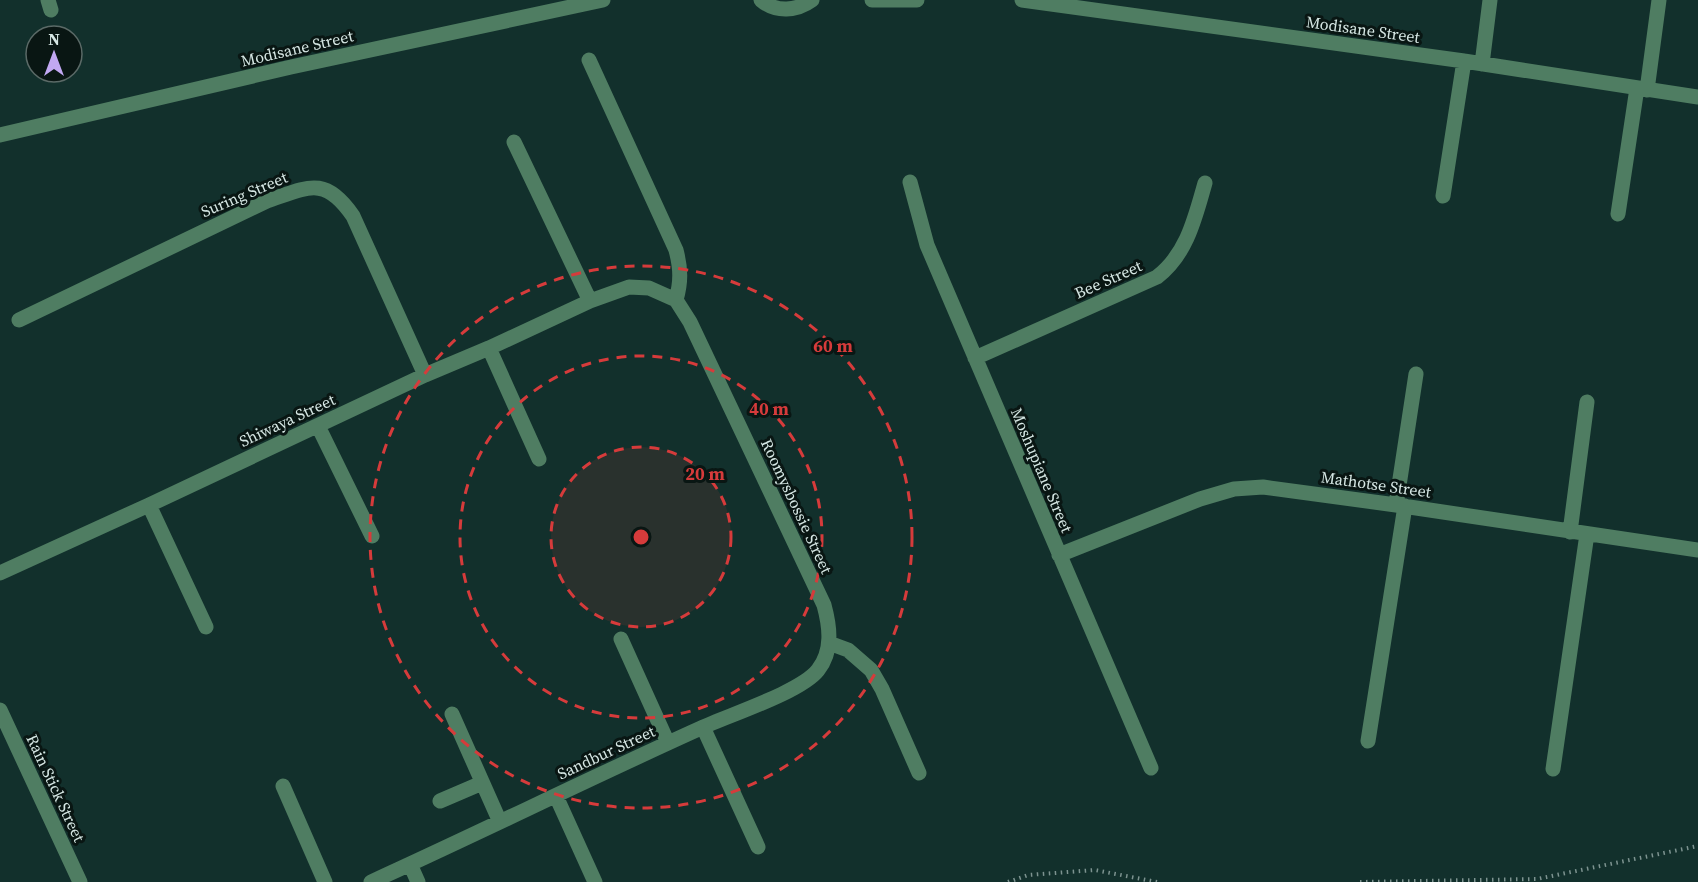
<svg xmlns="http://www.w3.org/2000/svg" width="1698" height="882" font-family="'Source Serif 4',serif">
<rect width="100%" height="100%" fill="#12302c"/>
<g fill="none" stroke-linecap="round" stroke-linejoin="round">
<path stroke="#7d9390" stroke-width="4" stroke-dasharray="1.5 4.5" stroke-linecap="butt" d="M1008 882 1028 875 1095 870 1157 882
M1360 882 1537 879 1698 846"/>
<path stroke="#4f7d62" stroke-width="15" d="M48 0 51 10
M761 0C776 13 797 11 812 0
M872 0H917
M1022 0 1464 61 1698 97
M589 60 676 250C681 269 681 282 676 300
M1482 64 1490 0
M1647 90 1659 0
M0 135 291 67 603 0
M514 142 590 301
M910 182 927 245 1151 768
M1443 196 1464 61
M1618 214 1637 88
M19 320 267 201C308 187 325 175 353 216L425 375
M489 348 539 459
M975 358 1157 277C1187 254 1195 218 1205 183
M318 426 372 536
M149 505 206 627
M1396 505 1416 374
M1570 532 1587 402
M1059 555 1200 499 1234 489 1263 487 1396 505 1698 550
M0 573 149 505 425 375 489 348 590 301 629 287 649 288 676 300 690 322 824 605C830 627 833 651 818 670 801 692 729 715 701 728 590 778 481 832 371 882
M621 639 668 743
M829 643 848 650 871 670 882 689 919 773
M0 710 80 882
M452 714 500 822
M703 727 758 847
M1368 741 1405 506
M1553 769 1587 534
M283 786 325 882
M556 796 595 882
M440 801 482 783
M410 864 418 882"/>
</g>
<circle cx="641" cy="537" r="90" fill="#d63b3b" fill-opacity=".12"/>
<g fill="none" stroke="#d63b3b" stroke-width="3" stroke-dasharray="10 8">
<circle cx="641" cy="537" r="90"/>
<circle cx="641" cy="537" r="181"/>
<circle cx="641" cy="537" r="271"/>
</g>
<g text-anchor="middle" stroke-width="6" stroke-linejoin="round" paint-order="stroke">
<g font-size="16" fill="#d6e7e4" stroke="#091613">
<text transform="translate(1363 29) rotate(8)" y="6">Modisane Street</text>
<text transform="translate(297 48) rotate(-13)" y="6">Modisane Street</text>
<text transform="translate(244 194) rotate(-23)" y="6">Suring Street</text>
<text transform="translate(1108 279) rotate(-24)" y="6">Bee Street</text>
<text transform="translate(287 420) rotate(-25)" y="6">Shiwaya Street</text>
<text transform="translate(1042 470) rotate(67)" y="6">Moshupiane Street</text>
<text transform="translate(1376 484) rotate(8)" y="6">Mathotse Street</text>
<text transform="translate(797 506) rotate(65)" y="6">Roomysbossie Street</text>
<text transform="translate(606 752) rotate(-25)" y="6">Sandbur Street</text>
<text transform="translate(56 788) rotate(65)" y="6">Rain Stick Street</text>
</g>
</g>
<circle cx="641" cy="537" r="9" fill="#d63b3b" stroke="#091613" stroke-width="3"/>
<g font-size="18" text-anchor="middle" font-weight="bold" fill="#d63b3b" stroke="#091613" stroke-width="6" stroke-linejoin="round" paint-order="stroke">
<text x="833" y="352">60 m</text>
<text x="769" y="415">40 m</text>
<text x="705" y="480">20 m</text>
</g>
<g transform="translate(54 54)"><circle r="28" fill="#091613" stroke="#5b6a67" stroke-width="1.5"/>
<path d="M0-4.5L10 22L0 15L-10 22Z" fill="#c2a8f2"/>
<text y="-9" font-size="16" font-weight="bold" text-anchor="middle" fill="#d6e7e4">N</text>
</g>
</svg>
